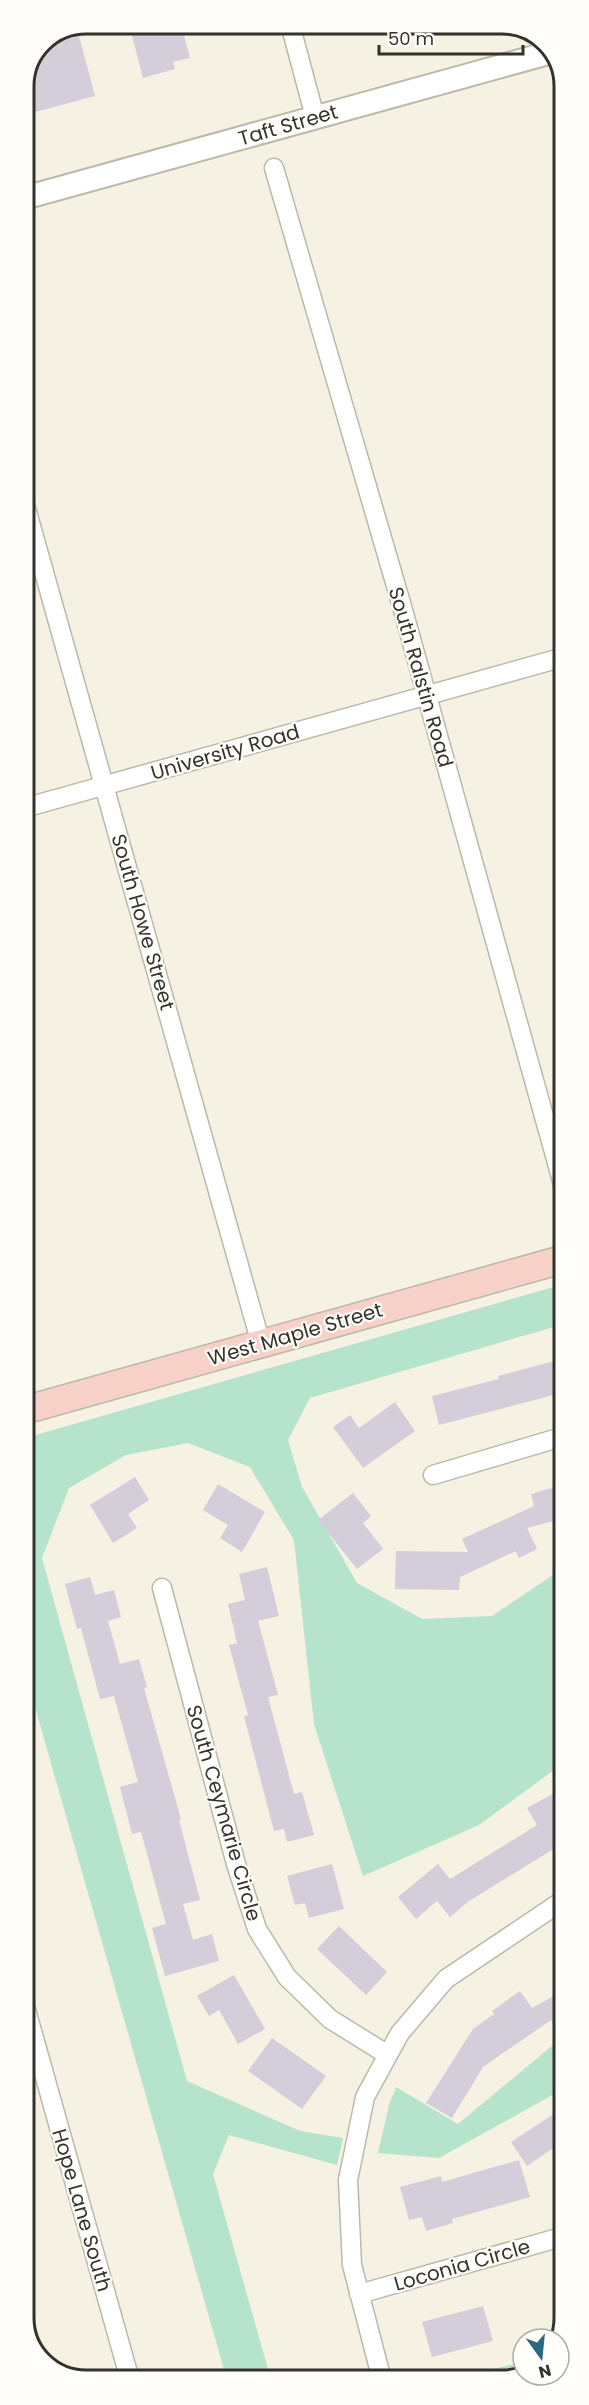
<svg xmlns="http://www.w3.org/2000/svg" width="589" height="2405" font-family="Poppins,sans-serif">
<rect width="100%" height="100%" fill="#f5f1e3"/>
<path fill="#b6e3cb" d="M564 1284V1324L310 1398 288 1440 302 1487 357 1583 422 1619 492 1616 565 1567V1762L479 1825 363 1876 314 1724 294 1540 250 1467 188 1443 126 1455 69 1488 42 1558 187 2081 300 2131 343 2138 337 2165 229 2135 213 2174 271 2380H227L25 1672V1438Z
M565 2035V2088L439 2158 378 2153 389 2105 396 2087 458 2124Z
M523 2362V2375L514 2380H443Z"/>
<path fill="#d4cdda" d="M129 24H181L190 58 173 62 175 69 143 78Z
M79 36 95 96 24 115V86L41 47Z
M562 1359 565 1369V1392L439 1425 432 1396 499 1379 498 1376Z
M395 1402 415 1431 363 1468 333 1427 350 1415 359 1428Z
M135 1477 149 1500 128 1514 137 1528 113 1543 90 1505Z
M218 1484 265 1512 242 1552 220 1538 228 1525 203 1510Z
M565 1484V1518L527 1528 537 1549 519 1558 516 1551 460 1577 459 1590 395 1589 396 1551 468 1552 462 1539 534 1506 531 1494Z
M353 1493 371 1516 363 1523 383 1549 357 1569 318 1520Z
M267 1567 279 1616 258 1621 278 1695 268 1697 294 1794 302 1792 314 1835 287 1842 284 1829 274 1831 244 1716 248 1715 229 1645 237 1643 228 1604 245 1600 239 1574Z
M90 1577 95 1595 114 1590 121 1617 108 1621 120 1664 139 1659 147 1687 144 1688 181 1819 179 1820 200 1900 183 1904 193 1940 212 1934 219 1961 165 1976 152 1928 166 1924 141 1832 132 1834 120 1787 138 1782 114 1696 100 1699 81 1628 77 1629 65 1584Z
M565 1787V1842L469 1901 450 1917 437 1901 416 1919 398 1897 438 1864 450 1879 537 1825 527 1808Z
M332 1864 344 1909 309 1918 305 1903 295 1905 287 1876Z
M339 1926 387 1972 366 1995 317 1949Z
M234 1975 265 2029 238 2044 219 2010 209 2016 197 1996Z
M565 1990V2021L554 2027 551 2020 483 2067 452 2118 426 2103 473 2029 494 2014 492 2011 520 1991 532 2008Z
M272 2038 326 2076 302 2109 248 2071Z
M558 2111 565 2121V2169L552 2149 527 2166 511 2142Z
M519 2160 530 2197 452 2219 453 2223 426 2231 422 2217 409 2220 400 2187 441 2176 442 2182Z
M483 2306 493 2341 432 2357 422 2322Z"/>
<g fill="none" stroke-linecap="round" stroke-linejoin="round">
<defs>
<path id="minor" d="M290 24 315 117
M274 168 401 603 564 1188
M24 501 261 1344
M24 808 564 657
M433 1475 565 1436
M162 1588 236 1864 257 1929 287 1977 330 2019 388 2055
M25 2006 130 2380
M359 2294 565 2236
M382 2380 352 2265 348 2180 365 2097 400 2033 446 1979 565 1899"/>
<path id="tertiary" d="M24 198 552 52"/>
<path id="secondary" d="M25 1410 564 1259"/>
</defs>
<use href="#minor" stroke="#bcb8aa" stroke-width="21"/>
<use href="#tertiary" stroke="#bcb8aa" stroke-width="26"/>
<use href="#secondary" stroke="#bcb8aa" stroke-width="30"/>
<use href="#minor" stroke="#fff" stroke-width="18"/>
<use href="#tertiary" stroke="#fff" stroke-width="22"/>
<use href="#secondary" stroke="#f7d1c8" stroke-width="27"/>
</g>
<g text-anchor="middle" stroke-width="4.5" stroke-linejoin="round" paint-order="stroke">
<g font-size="20" fill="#33322c" stroke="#fffefb">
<text transform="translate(288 125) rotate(-16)" y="7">Taft Street</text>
<text transform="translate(421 677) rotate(74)" y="7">South Ralstin Road</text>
<text transform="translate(225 752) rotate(-16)" y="7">University Road</text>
<text transform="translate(143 922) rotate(74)" y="7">South Howe Street</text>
<text transform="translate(295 1334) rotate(-16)" y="7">West Maple Street</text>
<text transform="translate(224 1813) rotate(74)" y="7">South Ceymarie Circle</text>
<text transform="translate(82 2210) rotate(74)" y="7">Hope Lane South</text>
<text transform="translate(462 2265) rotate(-16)" y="7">Loconia Circle</text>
</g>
</g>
<path d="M0 0H589V2405H0ZM86 34H502A52 52 0 0 1 554 86V2318A52 52 0 0 1 502 2370H86A52 52 0 0 1 34 2318V86A52 52 0 0 1 86 34Z" fill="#fffefb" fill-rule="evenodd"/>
<path fill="none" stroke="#33322c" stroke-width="3" d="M86 34H502A52 52 0 0 1 554 86V2318A52 52 0 0 1 502 2370H86A52 52 0 0 1 34 2318V86A52 52 0 0 1 86 34Z"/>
<g transform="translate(541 2357) rotate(165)"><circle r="28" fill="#fffefb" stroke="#adaca8" stroke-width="1.5"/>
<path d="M0-4.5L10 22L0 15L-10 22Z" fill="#2c6980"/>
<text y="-9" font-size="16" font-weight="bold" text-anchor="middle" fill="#33322c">N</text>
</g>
<path d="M379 45v9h144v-9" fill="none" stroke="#33322c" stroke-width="3"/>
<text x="388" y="45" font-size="18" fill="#33322c" stroke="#fffefb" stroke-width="4.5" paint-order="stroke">50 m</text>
</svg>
